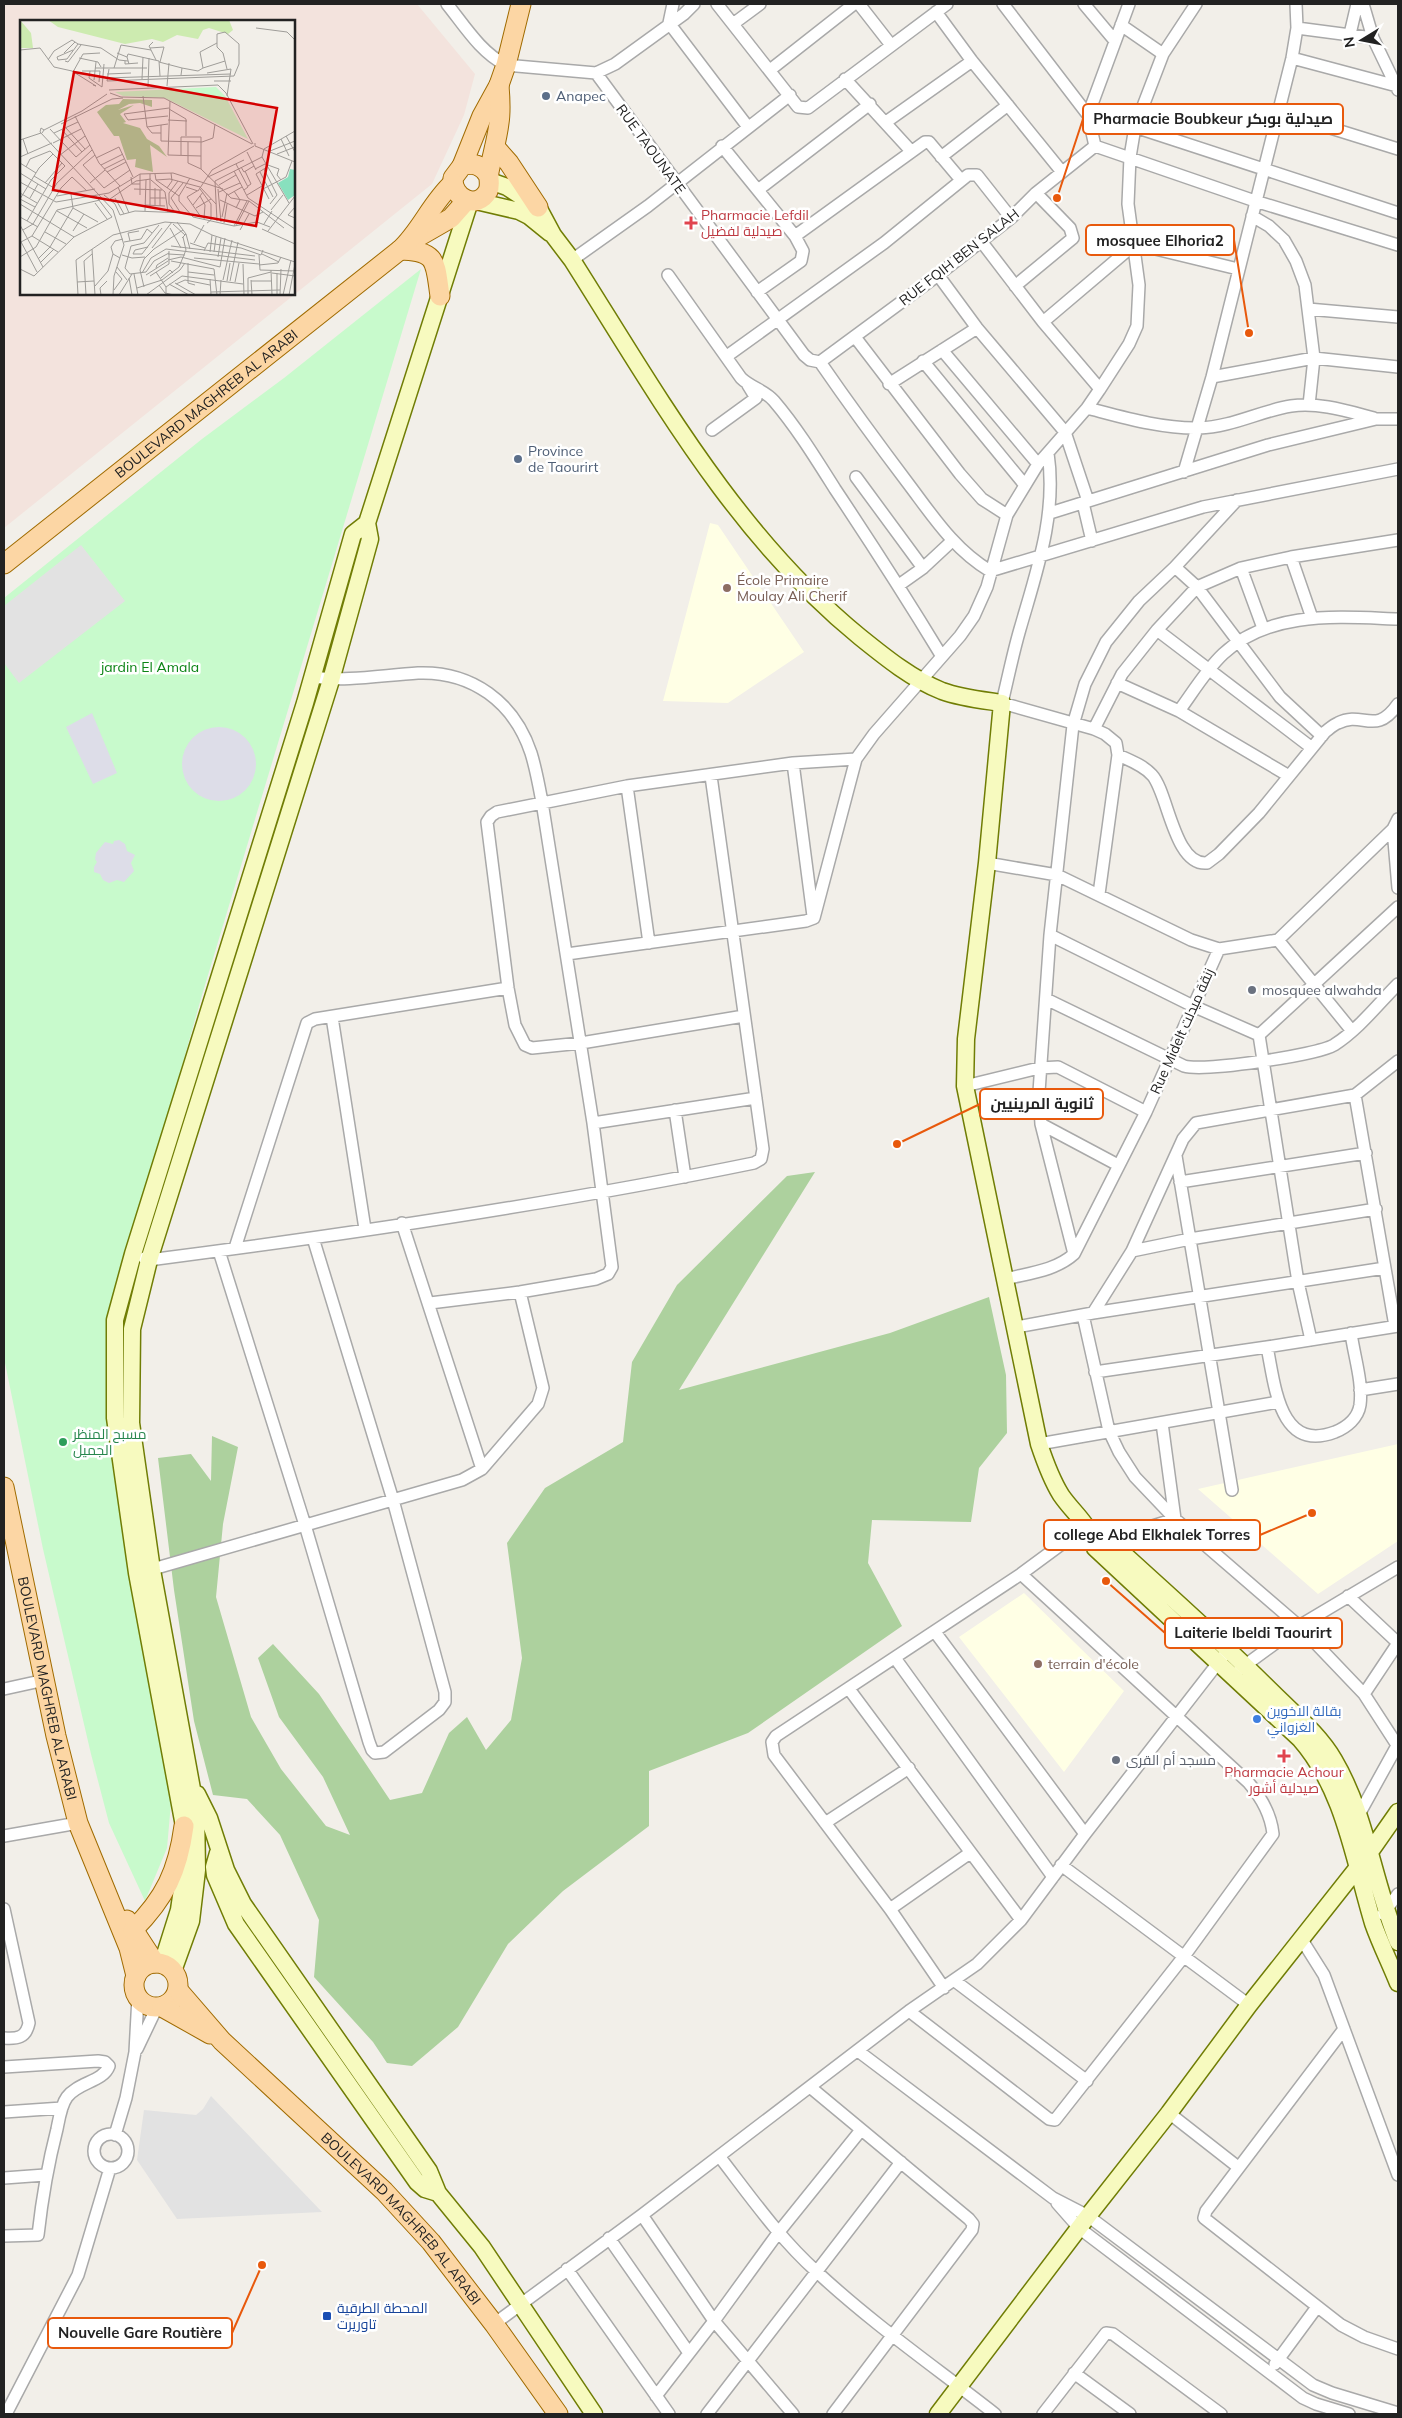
<svg xmlns="http://www.w3.org/2000/svg" width="1402" height="2418" font-family="Mulish,Cairo,sans-serif">
<rect width="100%" height="100%" fill="#f2efe9"/>
<path fill="#ffffe5" d="M710 523 718 525 804 652 728 703 663 701Z
M1398 1444V1541L1318 1594 1198 1489Z
M1024 1593 1124 1691 1064 1772 959 1637Z"/>
<path fill="#f3e3dd" fill-rule="evenodd" d="M4 4H417L475 74 464 115 432 184 4 528ZM21 21H294V294H21Z"/>
<path fill="#add19e" d="M815 1172 679 1390 890 1333 989 1297 1006 1375 1007 1433 979 1468 971 1522 872 1520 868 1563 902 1626 748 1733 649 1771V1826L563 1891 508 1944 458 2027 412 2066 387 2063 373 2042 314 1977 319 1920 280 1835 247 1799 213 1795 194 1721 174 1590 158 1458 191 1454 211 1481 212 1436 238 1447 223 1524 216 1597 251 1717 281 1769 326 1826 350 1835 323 1777 279 1717 258 1658 273 1644 319 1694 390 1800 422 1793 449 1733 467 1717 486 1750 511 1720 522 1658 507 1543 545 1488 623 1442 632 1362 677 1285 787 1176Z"/>
<path fill="#c8facc" d="M421 269 202 995 111 1318 166 1743 171 1803 167 1848 145 1901 109 1823 91 1754 43 1549 4 1358V598L202 439 284 378Z"/>
<path fill="#e2e2e2" d="M81 545 125 601 19 683 4 663V606Z
M211 2096 322 2212 177 2219 137 2160 144 2110 196 2115 203 2109Z"/>
<path fill="#dddde8" d="M92 713 117 773 93 784 66 727Z
M182 764a37 37 0 1 1 74 0a37 37 0 1 1-74 0Z
M119 840 125 844 127 851 135 855 131 863 134 871 124 882 117 880 109 883 103 880 100 874 94 872V867L97 862 95 859 96 853 105 842 113 844 114 841Z"/>
<g fill="none" stroke-linecap="round" stroke-linejoin="round">
<defs>
<path id="street" d="M447 4C464 25 481 53 506 65L596 73 615 64 684 14 694 4
M673 4 669 23 748 127
M717 4 798 107 808 108 947 4
M859 4 891 45
M1003 4 1088 115
M1084 4 1115 41
M1363 4 1373 38 1398 90
M936 12 972 61 1062 172
M733 24 760 4
M1121 25 1163 54
M1297 28 1373 38
M1350 34 1357 4
M1292 58 1397 86
M770 70 854 4
M596 73 804 355 810 360 820 362
M845 79 911 151
M1279 112 1398 149
M886 122 972 61
M1135 127 1398 213
M722 146 795 236 803 251 801 261 757 292
M1095 146 1255 201 1398 245
M1095 146 1088 115 1129 4
M941 157 1008 105
M758 190 870 104
M1252 216 1269 226 1284 240 1296 261 1305 285 1314 358 1309 405
M795 236 925 142H929L961 180
M981 241 1043 322 1100 389
M572 260 648 206 790 95
M668 275 741 378C751 388 765 390 774 401 797 428 816 459 835 489 871 543 907 599 941 655
M938 275 977 328 1065 432 1088 501
M1015 286 1073 238 1070 228 1036 193
M1308 309 1398 317
M1043 322 1135 244 1238 269
M855 337 960 474 982 499 1007 515
M942 350 1038 464
M727 356 884 243 968 175H977L1011 218
M923 361 1024 484
M820 362C849 404 879 445 910 486 934 518 955 550 990 571L1203 507 1398 469
M820 362 938 275 1011 218 1036 193 1095 146
M1212 377 1314 358 1398 367
M889 384 977 328
M1087 408C1122 417 1162 429 1199 428 1232 427 1260 411 1291 406 1319 402 1347 411 1374 418
M712 430 756 398 748 385
M1048 453C1057 514 1037 570 1020 629 1013 653 1008 678 1002 703L1094 729 1105 734 1116 743 1118 755 1099 894
M1184 472 1212 377 1292 58 1297 28 1296 4
M856 477 923 568
M1083 503 1092 541
M1050 513 1268 445 1376 419H1398
M1291 557 1312 618
M1175 567 1197 587 1280 697 1322 736
M1241 568 1263 628
M899 585 923 568 952 541
M1157 630 1312 748
M312 677C347 682 383 675 418 673 472 671 514 702 531 753 536 769 539 786 542 802L593 1123 612 1267 608 1274 596 1279 520 1292 430 1303
M1117 683 1179 711 1289 776
M1179 711C1193 692 1206 670 1223 654 1270 610 1339 617 1398 619
M1094 729 1122 674 1157 630 1197 587 1241 568 1291 557 1398 540
M1118 755C1129 760 1143 765 1152 775 1168 792 1174 866 1207 863L1219 854 1259 813 1325 732C1329 729 1333 725 1338 723 1363 710 1375 737 1398 704
M793 763 813 916
M627 786 649 943
M1393 829 1398 888
M987 863 1057 875 1191 940 1219 949 1278 940 1393 829 1398 819
M1050 935 1193 1006 1259 1035
M1278 940 1352 1031
M567 954 806 921 814 918 856 759 874 734 960 636 974 616 987 587 1007 515 1038 464 1087 408 1100 389 1129 344 1137 326 1139 285 1128 204 1130 157 1135 127 1163 54 1196 4
M1046 999 1184 1066C1204 1072 1317 1055 1334 1045 1359 1029 1378 1004 1398 984
M744 1016 581 1043 532 1048 525 1045 515 1025 508 988 487 822 491 816 497 812 627 786 793 763 856 759
M332 1017 365 1229
M1259 1035 1298 1282 1311 1340
M1259 1035 1398 907
M965 1086 1039 1068 1058 1067 1146 1112
M1355 1095 1395 1326
M675 1110 685 1177
M593 1123 756 1098
M1041 1124 1118 1165
M1176 1156 1232 1490
M1180 1182 1366 1153
M402 1223 482 1469
M235 1248 307 1023 315 1019 508 988
M219 1251 305 1525 369 1742 372 1750 375 1753 384 1752 439 1710 445 1702V1692L393 1500 313 1238
M1132 1251 1190 1239 1376 1209
M1074 1254 1041 1124 1039 1092 1050 935 1073 725 1085 684 1106 642 1139 601 1175 567 1237 500
M144 1258 149 1260C351 1234 554 1204 754 1163L761 1159 763 1149 711 776
M1005 1279C1029 1273 1055 1271 1074 1254L1146 1112 1219 949
M1093 1313 1132 1251 1183 1139 1196 1123 1355 1095 1398 1061
M1083 1315 1109 1431 1119 1452 1135 1477 1175 1519 1299 1626 1364 1694 1397 1745
M1016 1327 1093 1313 1385 1268
M1267 1347C1275 1385 1279 1453 1335 1432 1347 1427 1358 1418 1360 1405 1363 1382 1354 1356 1351 1333
M1095 1372 1267 1347 1398 1326
M1360 1390 1398 1384
M1039 1444 1278 1402
M1102 1541 1106 1536 1143 1529 1175 1519 1162 1423
M146 1571 462 1480 482 1469 538 1404 543 1388 520 1292
M1348 1596 1398 1643
M935 1632 1085 1834
M895 1658 1053 1877
M1240 1669 1299 1626 1398 1567
M4 1689 45 1680
M849 1689 1021 1920
M1364 1694 1398 1643
M1357 1818 1398 1744
M825 1823 909 1768
M4 1836 78 1823
M1061 1865 1249 2005
M4 1909 29 2023C26 2038 17 2039 4 2038
M890 1909 970 1853
M1383 1914 1398 1894
M1302 1940 1324 1975 1398 2175
M955 1981 1087 2081
M944 1988 890 1909 774 1755 772 1742 776 1736 1021 1574 1086 1526
M909 2011 1049 2119 1055 2120 1185 1955 1273 1834C1271 1815 1261 1797 1248 1782L1021 1574
M1344 2029 1206 2211 1204 2218 1341 2325 1364 2337 1398 2349
M137 2049 157 2007
M858 2051 1053 2198 1088 2216 1313 2385 1332 2393 1398 2413
M4 2067 98 2061 105 2062 109 2066C103 2082 78 2082 67 2097 61 2105 59 2119 57 2129 48 2164 42 2199 38 2235L4 2236
M810 2087 969 2219 973 2224 972 2230 833 2414
M4 2112 62 2108
M1169 2113 1238 2167
M94 2151a17 17 0 1 1 34 0a17 17 0 1 1-34 0Z
M115 2135 126 2098 135 2052 138 1997
M719 2156C750 2196 779 2238 817 2272 873 2324 935 2367 995 2414
M4 2178 45 2175
M1057 2203 1079 2228 1303 2398 1316 2404 1349 2414
M642 2215 714 2321 793 2414
M609 2238 689 2353
M567 2269 669 2414
M494 2324 642 2215 909 2011 977 1964 1021 1920 1085 1834 1228 1650
M1275 2364 1317 2307
M1074 2373 1130 2414
M656 2396 714 2321 778 2233 861 2130
M6 2414 78 2275 110 2168
M707 2414 901 2162
M1043 2414 1106 2333 1113 2334 1221 2414"/>
<path id="secondary" d="M490 181 507 187 538 207 553 235 572 260C657 394 735 535 860 637 886 658 912 679 942 691 961 698 982 700 1002 703L987 863 966 1039 965 1086 1039 1444C1045 1462 1051 1479 1061 1495 1074 1514 1091 1525 1095 1548L1300 1739C1344 1789 1354 1860 1373 1923 1380 1943 1390 1963 1398 1983
M476 201 519 211 529 216 550 233
M1092 1533 1106 1538C1162 1589 1219 1639 1273 1693 1294 1714 1319 1734 1334 1760 1367 1816 1373 1882 1398 1942
M197 1794 209 1818 226 1870 243 1904 429 2171 438 2193 482 2247 594 2414
M218 1853 214 1867 215 1875 236 1924 417 2182 425 2189 438 2193
M162 1964 179 1910 185 1869 184 1826 137 1573 115 1418V1320L133 1254 305 703 353 534 367 523
M173 1971 191 1921 197 1870 196 1811 152 1570 131 1423 132 1329 149 1260 331 680 370 539 367 523 470 201
M938 2414 1088 2216 1169 2113 1249 2005 1370 1852 1398 1812"/>
<g id="primary">
<path d="M495 147 509 163 538 207"/>
<path d="M462 166 482 116 499 85 506 65 521 4"/>
<path d="M488 175C482 165 473 162 462 166L453 178C452 198 477 211 488 191 491 184 488 179 489 172 492 156 497 140 499 123 501 111 500 97 499 85"/>
<path d="M411 241 451 218 466 201"/>
<path d="M400 250C438 251 435 262 440 296"/>
<path id="s1" d="M4 564 400 250C421 231 431 203 453 183"/>
<path id="s2" d="M4 1487 56 1736 78 1823 129 1948 136 1976"/>
<path d="M127 1920 155 1963"/>
<path d="M133 1930C165 1898 178 1871 184 1826"/>
<circle cx="156" cy="1985" r="22"/>
<path id="s3" d="M178 1990 222 2041 384 2191 431 2242 494 2324 558 2414"/>
<path d="M162 2007 210 2034"/>
</g>
</defs>
<use href="#street" stroke="#a9a9a9" stroke-width="14"/>
<use href="#secondary" stroke="#707d05" stroke-width="19"/>
<use href="#primary" stroke="#a06b00" stroke-width="21"/>
<use href="#street" stroke="#fff" stroke-width="11"/>
<use href="#secondary" stroke="#f7fabf" stroke-width="16"/>
<use href="#primary" stroke="#fcd6a4" stroke-width="19"/>
</g>
<g fill="#5c6f8a" stroke="#fff" stroke-width="2">
<circle cx="546" cy="96" r="5"/>
<circle cx="518" cy="459" r="5"/>
</g>
<g fill="#e0444e" stroke="#fff" stroke-width="2">
<path d="M688.5 215.5h5v5h5v5h-5v5h-5v-5h-5v-5h5z"/>
<path d="M1281.5 1748.5h5v5h5v5h-5v5h-5v-5h-5v-5h5z"/>
</g>
<g fill="#8d6e63" stroke="#fff" stroke-width="2">
<circle cx="727" cy="588" r="5"/>
<circle cx="1038" cy="1664" r="5"/>
</g>
<g fill="#6b7280" stroke="#fff" stroke-width="2">
<circle cx="1252" cy="990" r="5"/>
<circle cx="1116" cy="1760" r="5"/>
</g>
<circle fill="#2e9e5b" stroke="#fff" stroke-width="2" cx="63" cy="1442" r="5"/>
<circle fill="#3f7fe0" stroke="#fff" stroke-width="2" cx="1257" cy="1719" r="5"/>
<rect fill="#1a4fb4" stroke="#fff" stroke-width="2" x="322" y="2311" width="10" height="10" rx="2.5"/>
<g text-anchor="middle" stroke-width="5" stroke-linejoin="round" paint-order="stroke">
<g font-size="14" fill="#4e5e75" stroke="#fff" text-anchor="start">
<text x="556" y="101">Anapec</text>
<text x="528" y="456">Province<tspan x="528" dy="16">de Taourirt</tspan></text>
</g>
<g font-size="14" fill="#222" stroke="#fff">
<text transform="translate(651 149) rotate(54)" y="5">RUE TAOUNATE</text>
<text transform="translate(959 257) rotate(-38)" y="5">RUE FQIH BEN SALAH</text>
<text dy="5" stroke="none"><textPath href="#s1" startOffset="258">BOULEVARD MAGHREB AL ARABI</textPath></text>
<text transform="translate(1182 1031) rotate(-66)" y="5">Rue Midelt زنقة ميدلت</text>
<text dy="5" stroke="none"><textPath href="#s2" startOffset="206">BOULEVARD MAGHREB AL ARABI</textPath></text>
<text dy="5" stroke="none"><textPath href="#s3" startOffset="320">BOULEVARD MAGHREB AL ARABI</textPath></text>
</g>
<g font-size="14" fill="#be3a42" stroke="#fff" text-anchor="start">
<text x="701" y="220">Pharmacie Lefdil<tspan x="701" dy="16">صيدلية لفضيل</tspan></text>
<text x="1284" y="1777" text-anchor="middle">Pharmacie Achour<tspan x="1284" dy="16">صيدلية أشور</tspan></text>
</g>
<g font-size="14" fill="#785e54" stroke="#fff" text-anchor="start">
<text x="737" y="585">École Primaire<tspan x="737" dy="16">Moulay Ali Cherif</tspan></text>
<text x="1048" y="1669">terrain d'école</text>
</g>
<g font-size="14" fill="#0c8416" stroke="#fff">
<text x="150" y="672">jardin El Amala</text>
</g>
<g font-size="14" fill="#5b616d" stroke="#fff" text-anchor="start">
<text x="1262" y="995">mosquee alwahda</text>
<text x="1126" y="1765">مسجد أم القرى</text>
</g>
<g font-size="14" fill="#27864d" stroke="#fff" text-anchor="start">
<text x="73" y="1439">مسبح المنظر<tspan x="73" dy="16">الجميل</tspan></text>
</g>
<g font-size="14" fill="#366cbe" stroke="#fff" text-anchor="start">
<text x="1267" y="1716">بقالة الاخوين<tspan x="1267" dy="16">الغزواني</tspan></text>
</g>
<g font-size="14" fill="#164399" stroke="#fff" text-anchor="start">
<text x="337" y="2313">المحطة الطرقية<tspan x="337" dy="16">تاوريرت</tspan></text>
</g>
</g>
<g transform="translate(20 20)">
<rect width="275" height="275" fill="#f2efe9"/>
<path d="M0 0 11 13 13 28H0ZM28 0H209L213 10 208 14 189 8 183 10 178 19 157 15 143 22 132 19 105 24 38 7Z" fill="#cdebb0"/>
<path d="M103 79 132 80V87L120 83 109 84 98 90 114 85 100 94 106 102 103 103 120 108 127 119 139 126 147 137 130 125 133 152 115 147 116 139 107 140 99 116H94L77 92 86 85 99 84Z" fill="#add19e"/>
<path d="M196 67 205 76 228 119 145 78 103 76 95 72Z" fill="#c8facc"/>
<path d="M270 149 275 150V175L268 180 258 163 268 157Z" fill="#88e0be"/>
<path fill="none" stroke="#9f9d99" stroke-width="1" d="M236 8 267 12 275 20M133 22 129 26 136 40M130 28 144 27 140 42M0 30 20 28 34 47 52 51 76 66 73 65M53 30 37 37 38 40 47 39 58 24M44 33 55 22M97 33 107 37 109 44M107 37 108 34 139 41 140 56M59 38 78 42 81 47M28 40 34 31 52 20 58 24 81 28 99 40 108 41M45 41 48 42 61 25M105 41V44L118 43M139 42 162 48 161 55M75 48H127M94 48 101 25 131 30M162 48 178 51M183 48 205 41M89 49 87 61 214 56 219 44V24L205 12 197 14V27L203 33 207 49M62 51H80L79 62M70 51 69 58 82 67 84 44M178 51 183 48 180 32 197 23M53 52 63 34 80 33M187 53 211 49 207 76M87 54 111 53M86 58 211 54M122 59 123 37M74 60 76 42M194 61H211M147 66 149 43M128 67 129 38M89 70 198 65 206 73 233 124M90 73 101 77 144 78 232 124M123 76 127 107 132 113H141M150 81 148 135 181 136M149 89 166 99V116M55 96 79 143 100 166M148 96 108 100 104 94 149 88M148 100 167 101M41 104 92 79 103 78M141 105V121L182 122 193 118 195 104M127 107 148 104M46 108 65 129M30 109 56 137 70 125M24 110 62 91 87 74M42 110 62 132M22 113 24 110 21 108 20 112 93 190 104 225 94 256 93 275M34 113 58 102M266 116 275 132M3 119 8 134M261 119 269 136M0 120 21 113M168 122V143L181 149 211 178 229 181 264 208M33 123 61 109M235 123V126L275 142M250 131 275 121M227 132 236 150M257 134 275 127M40 135 65 116M75 135 63 145 84 168 110 150M161 135V117H181V149M0 137 32 123M242 137 269 183M76 138 99 127 113 157M0 143 16 153M216 144 228 167 224 170M81 145 103 134M6 147 10 139 30 131 45 146 31 160 7 201M221 147 224 152 234 146M247 147 236 154 249 179M84 149 104 139M235 149 245 144 259 149 257 155 261 160M244 149 257 175 250 184M214 151 228 178M225 151 231 164 228 166M87 152 106 142M240 152 253 177M0 153 26 169M135 154 136 160 159 176M14 156 34 168M111 157 112 164H120M188 157 224 140M131 160 145 172 148 192M136 160 150 159 180 167 196 184M0 162 36 182 89 173 120 154 153 153 203 169M25 163 42 143M70 163 85 150M199 165 216 155M98 167 109 193M166 167 178 171 192 150 234 126M147 168 152 161 151 153M114 169 142 170M180 169 191 184V200L187 203M198 169 201 202M243 169 266 157 272 141M177 171 167 177 181 197M214 171 220 180 216 188M199 172 220 163M0 173 17 183M51 174 53 188 78 202M84 175 95 184 100 195 115 191 166 193M120 175V154M208 175 222 167M227 175 242 166M37 176 75 169M159 176V181L173 197 214 206 237 202 250 207M159 176 170 158M180 176 185 185 184 199M10 178 18 164M95 178 104 194M130 178H146M151 178 163 163M151 178 160 192M228 178 275 209M0 179 19 148 33 134M0 179 15 187M90 179 116 161 131 159M200 180 235 196 243 192M75 183 87 199M0 184 54 217M125 185 145 186M173 185 183 172M130 186V154M135 186V168M140 186V170M275 187 268 195 275 198M176 188 191 179M251 190 263 175M37 191 67 208M125 191 126 160M154 191 149 184V173L158 161M0 197 18 207M202 197 207 173M197 201 195 161 242 137 244 129 275 111M157 202 166 214 162 218M204 203 207 184M153 204 165 215M244 204 252 191M0 205 23 247M139 205 124 223 111 226 105 248 110 254 126 252 134 241 149 233M214 206 227 181M216 206 229 181M150 208 161 228M242 209 275 224M3 210 13 204 37 163 72 130M220 210 229 194M53 211 64 194M248 211 275 176M25 212 46 224M166 214 170 229M12 216 38 232M0 220 17 252M110 221 108 213 119 211M1 222 12 216 41 168 52 157 67 171M104 222 121 219 127 209 132 213M170 223 185 228M174 223 184 205M151 226 235 236M128 227 115 230 113 234H122L142 208M132 228 152 202M72 229 75 275M184 231 188 223 221 228 241 235 243 230M190 232 192 215M194 232 196 217M148 234 165 235M242 234 259 242M102 235 112 238 125 237M239 235 240 250 275 251M0 237 16 227 37 190 80 180M198 237 201 218M100 238 93 234 91 227 95 221 103 219M174 238 239 244M18 239 30 227 53 188M148 240 161 237 200 247 205 218M151 241 194 249 197 275M20 243 34 229M168 243V263L175 265M223 244 224 275M239 245 258 243 261 237M97 247 107 260M136 248 137 245 148 238M0 249 14 256 54 217 92 197 75 175M251 250 252 275M136 252 146 267M168 252 194 255M122 253 131 238 146 229 235 240M252 253 275 256M257 253V275M114 254 118 275M126 255 148 241M130 256 149 244V231M109 258 112 275M141 258 150 250 153 253M190 259 191 275M203 260 212 220M231 260 232 275M207 261 210 243M210 261 218 222M231 261H252M57 262 74 261M215 262 219 243M155 263 176 275M149 264 169 275M156 264 165 260 190 265M139 265 145 273 154 275M75 266 88 251 93 234M124 267 120 250 124 239 134 229 163 210M117 268 142 260 159 247 166 230 163 217M94 270 102 259 96 252M191 272 260 270M58 275 56 240 93 215 145 202 170 204 192 215 275 242M66 275 64 241 72 234M81 275 80 268 87 261M99 275 112 254M126 275 160 250 165 243M146 275V267L162 256 223 264M200 275 201 260M228 275V258L251 252M260 275 261 249M263 275 271 240M269 275 275 244"/>
<path fill="#d40000" fill-opacity="0.15" stroke="#d40000" stroke-width="2.5" d="M54 52 257 88 236 206 33 170Z"/>
<rect width="275" height="275" fill="none" stroke="#222" stroke-width="2.5"/>
</g>
<path fill="none" stroke="#e8590c" stroke-width="2" d="M1057 198L1083 119M1249 333L1234 240M897 1144L980 1104M1312 1513L1260 1535M1106 1581L1165 1633M262 2265L232 2333"/>
<g fill="#e8590c" stroke="#fff" stroke-width="2">
<circle cx="1057" cy="198" r="5"/>
<circle cx="1249" cy="333" r="5"/>
<circle cx="897" cy="1144" r="5"/>
<circle cx="1312" cy="1513" r="5"/>
<circle cx="1106" cy="1581" r="5"/>
<circle cx="262" cy="2265" r="5"/>
</g>
<g fill="#fff" stroke="#e8590c" stroke-width="2">
<rect x="1083" y="104" width="260" height="30" rx="5"/>
<rect x="1086" y="225" width="148" height="30" rx="5"/>
<rect x="980" y="1089" width="123" height="30" rx="5"/>
<rect x="1044" y="1520" width="216" height="30" rx="5"/>
<rect x="1165" y="1618" width="177" height="30" rx="5"/>
<rect x="48" y="2318" width="184" height="30" rx="5"/>
</g>
<g font-size="15" text-anchor="middle" font-weight="bold" fill="#222">
<text x="1213" y="124">Pharmacie Boubkeur صيدلية بوبكر</text>
<text x="1160" y="246">mosquee Elhoria2</text>
<text x="1042" y="1109">ثانوية المرينيين</text>
<text x="1152" y="1540">college Abd Elkhalek Torres</text>
<text x="1253" y="1638">Laiterie lbeldi Taourirt</text>
<text x="140" y="2338">Nouvelle Gare Routière</text>
</g>
<rect width="1402" height="2418" fill="none" stroke="#222222" stroke-width="10"/>
<g transform="translate(1362 40) rotate(260)" stroke="#ffffff" stroke-width="4" paint-order="stroke">
<path d="M0-4L9 19L0 12L-9 19Z" fill="#222222"/>
<text y="-8" font-size="14" font-weight="bold" text-anchor="middle" fill="#222222">N</text>
</g>
</svg>
